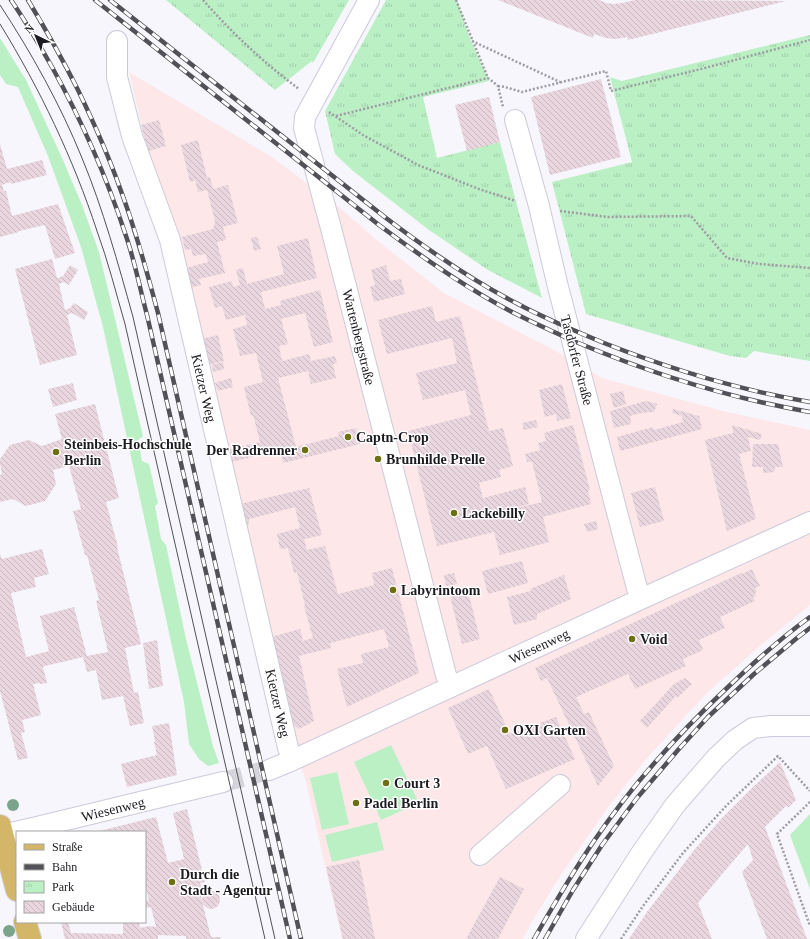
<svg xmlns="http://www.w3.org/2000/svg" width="810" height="939" font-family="'Times New Roman',serif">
<defs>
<pattern id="park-tufts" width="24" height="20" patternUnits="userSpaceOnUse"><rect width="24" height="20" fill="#bbf0c5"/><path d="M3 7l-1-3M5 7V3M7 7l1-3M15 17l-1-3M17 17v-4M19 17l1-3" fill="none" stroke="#a0cda9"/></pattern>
<pattern id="building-back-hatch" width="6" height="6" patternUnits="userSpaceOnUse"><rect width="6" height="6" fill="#e9d6de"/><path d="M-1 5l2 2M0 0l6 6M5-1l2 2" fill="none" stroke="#c7b7be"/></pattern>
</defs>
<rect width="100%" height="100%" fill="#f7f6fd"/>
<path fill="#fde7e8" d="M129 72 272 157 341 209 378 241 444 293 554 350 602 378 723 411 810 430V605L761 645 707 693 647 758 609 806 562 873 530 925 523 939H342L304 774 290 747Z"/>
<path fill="#bbf0c5" d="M0 38 26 80 63 160 82 205 99 252 143 436 138 440 142 461 149 464 158 503 155 506 161 539 166 545 186 639 213 746 219 763 208 766 199 759 189 744 184 702 103 327 81 247 48 156 18 87 6 84 0 75Z
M391 745 419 803 381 820 354 762Z
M337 772 349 824 322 830 310 778Z
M810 814V889L790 835Z
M377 822 384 850 332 862 325 835Z"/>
<path fill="url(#park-tufts)" d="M166 0H349L313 63 312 61 275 90Z
M386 0H457L469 36 489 81 423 97 437 158 500 142 542 298 488 270 429 230 353 171 335 154 325 111Z
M810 35V361L754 351 746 358 730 356 586 314 552 182 632 162 610 77 622 81Z"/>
<path fill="url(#building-back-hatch)" d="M498 0H599L606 3 614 4 622 3 635 0 786 1 628 40 627 37 616 39 606 38 594 34 593 38Z
M601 79 621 157 550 175 531 97Z
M489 97 500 142 467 151 455 105Z
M159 120 166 146 148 151 141 125Z
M198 140 207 178 210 177 213 189 228 185 238 223 223 227 226 240 217 242 225 273 199 279 201 285 189 288 186 268 208 262 206 254 193 256 191 249 185 250 182 237 213 229 215 221 207 190 198 192 195 180 190 182 181 145Z
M0 144 7 169 42 160 47 175 11 184 10 182 2 185 4 191H6L12 216 58 204 75 253 55 259 45 225 19 231V232L0 237Z
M257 237 261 249 254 251 251 238Z
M308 238 317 278 261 292 265 309 281 305 280 301 320 290 333 342 314 347 305 313 281 319 288 344 279 346 282 361 309 354 311 361 335 356 337 363 333 364 336 378 311 384 308 371 278 378 296 447 339 436 338 432 356 428 360 444 283 463 279 447 263 451 262 448 255 450 256 456 231 462 227 450 260 442 253 415 251 416 244 387 263 382 256 353 240 356 233 329 247 325 245 315 226 320 222 306 215 308 209 287 232 281 233 287 240 285 236 270 243 268 247 284 284 274 277 246Z
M52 259 57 278H58L63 276 70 265 78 270 69 285 64 282 59 284 65 310 70 308 74 303 88 312 84 320 72 313 67 315 77 355 40 365 15 269Z
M386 265 390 281 401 279 405 294 374 302 370 287 375 285 371 270Z
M432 306 436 322 460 316 489 431 503 428 513 466 499 470 501 477 479 483 483 498 525 487 529 504 448 524 542 502 532 462H527L525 454 540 450 538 443 546 441 544 433 573 425 590 490 588 491 591 504 543 517 549 542 500 555 494 532 437 546 408 431 471 415 465 390 423 400 416 373 457 363 452 338 387 354 378 320Z
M218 335 224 361 208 365 201 339Z
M223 362 224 369 213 372 212 365Z
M231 378 233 387 218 391 215 383Z
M73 383 77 400 53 407 48 389Z
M562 384 571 418 557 421 556 414 545 417 539 390Z
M623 391 626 404 614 408 610 394Z
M646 401 657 404 654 412 641 413 630 416 631 424 614 428 610 411Z
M95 404 119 498 106 502 118 547H117L141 644 125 648 134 693 138 692 144 723 130 726 123 696 102 700 96 670 87 672 83 657 45 666 43 667 47 683 40 684V683L33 684 41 715 22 720 25 732 21 733 28 758 18 760 0 691V554L2 559 42 549 49 574 34 578 36 587 11 593 26 657 49 651 40 616 74 607 87 656 108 652 96 601 99 600 87 555H85L73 511 81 509 69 466 53 470 56 484 45 501 26 506 13 499 0 502V475L2 474 0 464V459L10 445 29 440 42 446 62 439 55 414Z
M673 409 699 416 702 429 620 451 617 437 653 427 654 430 683 422 682 416 672 413Z
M536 420 538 427 524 430 522 423Z
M732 425 762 434 760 440 748 437 751 451 739 454 756 519 727 531 705 440 733 433Z
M753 444H778L783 467H775L774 472 763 473V467H752Z
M655 487 664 521 640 527 631 493Z
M309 488 322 535 304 539 307 550 325 546 338 594 374 585 372 573 392 568 419 673 347 707 337 669 363 663 361 654 389 647 384 629 330 643 331 648 299 656 314 721 299 729 291 723 271 637 300 629 303 641 313 638 304 606H305L297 572 294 573 288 548 280 549 277 534 300 528 295 507 249 519V524L245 525 240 504Z
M596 521 598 529 587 532 584 524Z
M522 561 528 583 488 594 482 571Z
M752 569 760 586 755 588 757 592 755 593 756 596 753 597 755 601 720 617 725 628 699 640 703 650 683 659 686 666 635 689 628 674 576 697 584 714 589 712 614 766 598 786 547 678 541 681 535 668 741 573 742 574Z
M454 573 457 584 446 586 444 575Z
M564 575 571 599 537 614V619L514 625 507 597 531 591 530 589Z
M468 591 480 639 462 644 450 596Z
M157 640 163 686 149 689 143 643Z
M685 678 692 684 677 698 676 696 647 728 640 721 674 684Z
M489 689 510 734 556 717 575 759 506 789 487 746 468 754 448 708Z
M169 723 177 775 127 787 121 764 157 755 154 742 155 741 152 726Z
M780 762 796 800 788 808 787 805 765 827 807 939H767L742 872 753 860 748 844 723 873 698 903 712 939H629L647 912 695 849 723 817 752 788Z
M187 809 205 882 200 883 203 892 200 893 211 937H221V939H186V936L158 935V939H65L61 922H68L71 933 123 934V922L139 923 140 928 149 926 156 927 151 907 145 908V901L149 900 145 884V832L99 831 156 817 168 863 184 859 173 813Z
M359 860 375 939H343L326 867Z
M500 877 524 889 498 939H466Z
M202 900a9 9 0 1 1 18 0a9 9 0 1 1-18 0Z"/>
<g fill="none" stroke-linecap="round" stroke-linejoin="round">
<path stroke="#d6d5dc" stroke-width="20" stroke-dasharray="20 10" stroke-linecap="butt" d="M223 782 269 770"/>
<defs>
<path id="minor" d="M369 0 305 117 304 128 332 232 446 675 451 687
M117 41V77L132 136 170 240 288 748 293 760
M515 120 539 206 558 287 624 539 637 588 641 599
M269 770 293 760 641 599 810 522
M2 835 37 827 223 782
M480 855 560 785
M586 939 642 852 675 805 716 758 735 740 753 728 771 726H810"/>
<path id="major" d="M0 826 17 890
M25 922 30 939"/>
</defs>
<use href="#minor" stroke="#cccada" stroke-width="22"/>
<use href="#major" stroke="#d2d1d3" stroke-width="24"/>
<path stroke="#9d9ca3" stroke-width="2.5" stroke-dasharray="2 2" stroke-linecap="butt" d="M203 0C232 33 264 63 299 89
M456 0 488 78 498 86 503 107
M472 41 560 82
M498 86 505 87 522 92 606 71 611 91 701 69 810 40
M329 112 363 135 418 165 479 189 516 201
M336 116 488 78
M560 211 607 217 691 216 727 258 759 264 810 268
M810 802 777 834 810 926
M621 939 643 906 683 853 726 806 778 756 810 791"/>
<use href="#minor" stroke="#fff" stroke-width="20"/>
<use href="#major" stroke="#d4b669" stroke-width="22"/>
<path stroke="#525157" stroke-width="1" d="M0 5C31 52 61 106 82 158 103 209 118 263 133 317L275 939
M0 24C40 89 73 158 97 231 108 261 116 293 125 324L265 939"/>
<defs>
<path id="rail" d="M11 0C26 22 39 44 52 67 82 121 107 178 126 236 135 262 140 289 147 315L290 939
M28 0C46 30 63 60 78 90 94 123 109 157 121 191 136 231 147 272 158 313L301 939
M95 0 379 225C423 258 467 289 516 314 536 324 556 333 576 342 652 374 729 398 810 412
M110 0 386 218C428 250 471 280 518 304 546 319 575 331 604 343 670 369 739 390 810 402
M534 939C553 906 572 873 594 841 632 785 678 734 727 688 753 663 781 638 810 617
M545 939 573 890 602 845 637 798 678 750 708 717 754 674 797 638 810 628"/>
</defs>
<use href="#rail" stroke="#525157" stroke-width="4.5"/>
<use href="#rail" stroke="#fff" stroke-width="3" stroke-dasharray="9" stroke-linecap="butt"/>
</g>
<g fill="#7aa58c">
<circle cx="13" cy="805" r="6"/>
<circle cx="9" cy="931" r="6"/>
</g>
<g fill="#6e6f11" stroke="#fff" stroke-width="1.5">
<circle cx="348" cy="437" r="4"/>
<circle cx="305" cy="450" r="4"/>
<circle cx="56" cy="452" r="4"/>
<circle cx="378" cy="459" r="4"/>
<circle cx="454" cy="513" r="4"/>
<circle cx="393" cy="590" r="4"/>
<circle cx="632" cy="639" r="4"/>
<circle cx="505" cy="730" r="4"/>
<circle cx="386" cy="783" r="4"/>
<circle cx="356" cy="803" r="4"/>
<circle cx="172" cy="882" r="4"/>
</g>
<g text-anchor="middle" stroke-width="3" stroke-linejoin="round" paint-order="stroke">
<g font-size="14" fill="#1c1b21" stroke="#fff">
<text transform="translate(359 337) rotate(76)" y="5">Wartenbergstraße</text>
<text transform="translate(577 360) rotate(75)" y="5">Tasdorfer Straße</text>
<text transform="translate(204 388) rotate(77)" y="5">Kietzer Weg</text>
<text transform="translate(539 646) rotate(-25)" y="5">Wiesenweg</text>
<text transform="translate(278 703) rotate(77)" y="5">Kietzer Weg</text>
<text transform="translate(113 809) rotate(-14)" y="5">Wiesenweg</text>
</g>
<g font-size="14" font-weight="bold" fill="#1c1b21" stroke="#fff" text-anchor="start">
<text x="356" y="442">Captn-Crop</text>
<text x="64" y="449">Steinbeis-Hochschule<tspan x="64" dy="16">Berlin</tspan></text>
<text x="297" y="455" text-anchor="end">Der Radrenner</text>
<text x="386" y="464">Brunhilde Prelle</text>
<text x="462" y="518">Lackebilly</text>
<text x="401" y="595">Labyrintoom</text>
<text x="640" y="644">Void</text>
<text x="513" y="735">OXI Garten</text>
<text x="394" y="788">Court 3</text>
<text x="364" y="808">Padel Berlin</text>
<text x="180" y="879">Durch die<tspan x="180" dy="16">Stadt - Agentur</tspan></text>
</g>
</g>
<rect x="16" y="831" width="130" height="92" fill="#ffffff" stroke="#a4a4a6"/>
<rect x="24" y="844" width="20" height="6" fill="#d4b669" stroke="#a4a4a6"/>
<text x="52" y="851" font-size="12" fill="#1c1b21">Straße</text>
<rect x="24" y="864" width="20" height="6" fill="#525157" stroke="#a4a4a6"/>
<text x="52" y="871" font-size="12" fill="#1c1b21">Bahn</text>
<rect x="24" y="881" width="20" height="12" fill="url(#park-tufts)" stroke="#a4a4a6"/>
<text x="52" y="891" font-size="12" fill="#1c1b21">Park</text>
<rect x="24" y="901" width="20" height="12" fill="url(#building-back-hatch)" stroke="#a4a4a6"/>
<text x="52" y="911" font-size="12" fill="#1c1b21">Gebäude</text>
<g transform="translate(36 36) rotate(317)" stroke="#ffffff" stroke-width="3" paint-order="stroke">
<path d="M0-3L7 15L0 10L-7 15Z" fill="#1c1b21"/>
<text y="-6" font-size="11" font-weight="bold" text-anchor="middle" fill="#1c1b21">N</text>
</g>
</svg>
